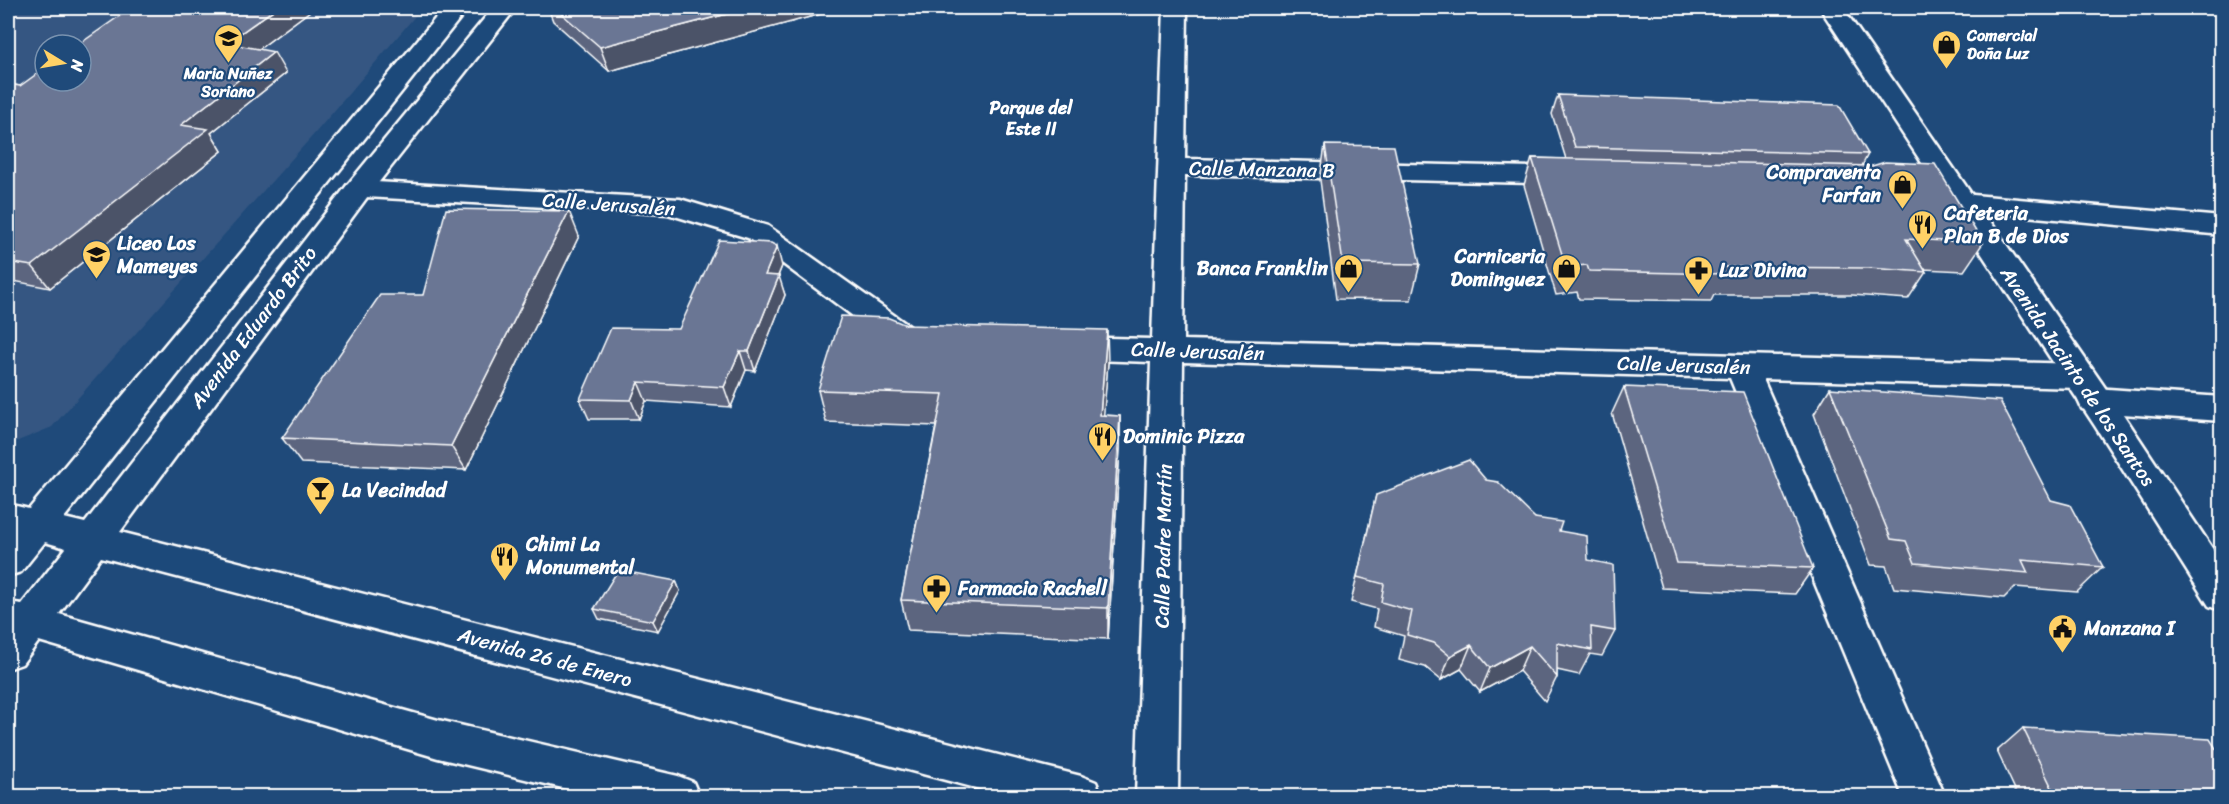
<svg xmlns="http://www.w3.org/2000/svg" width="2229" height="804" font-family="Sriracha,sans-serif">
<rect width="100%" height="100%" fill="#1f4a7a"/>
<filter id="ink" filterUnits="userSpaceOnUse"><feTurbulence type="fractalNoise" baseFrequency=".0167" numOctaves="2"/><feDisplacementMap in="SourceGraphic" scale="12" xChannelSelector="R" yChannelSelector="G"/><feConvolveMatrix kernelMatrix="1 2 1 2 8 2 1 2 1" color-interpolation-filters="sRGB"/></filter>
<g filter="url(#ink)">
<path fill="#365782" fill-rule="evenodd" d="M8 8H422L316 132 52 427 8 445ZM45 45H81V81H45Z"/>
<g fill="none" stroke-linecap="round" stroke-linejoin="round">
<defs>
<path id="minor" d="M1164 8H1187L1185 159 1572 168 1582 170 1586 176 1582 182 1572 184 1185 175 1183 340 2079 364 2090 368 2095 376 2090 384 2079 388 1763 379 1945 796H1903L1730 378 1183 362 1178 796H1136L1151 362 1064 359 1053 356 1048 348 1053 340 1064 337 1152 339Z
M358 181 680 199 768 226 922 335 927 343 922 351 911 354 900 351 748 238 668 214 348 196 344 190 348 184Z
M1962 194 2222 217V235L1952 209 1948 203 1952 197Z
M2094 388 2222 397V421L2094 412 2082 409 2078 400 2082 391Z"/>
<path id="tertiary" d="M444 8H468L64 518 85 523 348 184 493 8H516L368 196 120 532 1081 776 1096 782 1102 796H1006L101 557 59 614 438 720 678 776 693 782 699 796H596L438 758 39 641 22 664 8 669V602L22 604 66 548 45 542 21 572 8 576V504L29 509Z"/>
<path id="secondary" d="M1820 8H1843L2119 408 2222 563V611L2209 606 2095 426Z"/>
</defs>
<use href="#minor" stroke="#fff" stroke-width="5"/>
<use href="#tertiary" stroke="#fff" stroke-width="5"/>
<use href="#secondary" stroke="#fff" stroke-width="5"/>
<use href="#minor" fill="#1f4a7a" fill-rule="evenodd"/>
<use href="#tertiary" fill="#1f4a7a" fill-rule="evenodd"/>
<use href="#secondary" fill="#1f4a7a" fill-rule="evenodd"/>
</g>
<path fill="#5c657f" stroke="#fff" stroke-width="1.5" d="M314 8 259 49 286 73 211 133 222 151 50 288 8 280V84L20 86Z
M548 8H820L821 14 609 71 553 21Z
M1558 95 1868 154 1862 166 1983 243 1964 271 1924 269 1926 272 1908 299 1852 295H1714L1711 301 1579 299 1577 292 1556 295 1524 185 1532 158 1566 159 1552 114Z
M1325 145 1420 264 1411 300 1336 299 1320 180Z
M579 236 466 470 301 463 282 438 423 295Z
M782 266 778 276 785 295 755 371 746 370 731 407 646 401 639 419H589L580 399 679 329Z
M906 325 1108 363 1103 415 1120 416V448L1108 639 908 630 901 600 936 426 826 422 818 390Z
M1624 387 1813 568 1795 594 1662 588 1612 413Z
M1830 388 2051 500 2103 567 2077 592 2015 587 2004 598 1894 588 1886 566 1871 565 1814 414Z
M1486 480 1535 518 1559 531 1588 560 1615 631 1602 656 1590 654 1579 675 1557 670V677L1545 701 1519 671 1480 692 1461 669 1441 680 1425 667 1399 660 1404 636 1374 627 1377 609 1351 602 1376 495Z
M676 581 680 591 658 631 599 619 594 609Z
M2023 728 2222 796H2018L1997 751Z"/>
<path fill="#4b5368" stroke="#fff" stroke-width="1.5" d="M276 8H314L239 64 227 43Z
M750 8H820L821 14 609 71 600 47Z
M274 52 286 73 211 133 222 151 50 288 32 266 181 125Z
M569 211 579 236 466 470 451 446Z
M777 246 782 266 770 295 765 275Z
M779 276 785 295 755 371 749 351Z
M1107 330 1108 363 1101 447 1100 415Z
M740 351 746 370 731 407 724 387Z
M638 382 646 401 639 419 631 400Z
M1120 416V448L1108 639V608Z
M676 581 680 591 658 631 653 621Z
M1471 645 1461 669 1441 680 1450 656Z
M1530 646 1519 671 1480 692 1490 668Z"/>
<path fill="#6b7694" stroke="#fff" stroke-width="1.5" d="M131 8H276L227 43 274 52 181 125 208 129 32 266 8 262V84L20 86 45 68V81H81V45H78Z
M555 8H750L600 47Z
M1558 95 1839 105 1868 154 1575 147Z
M1325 145 1394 146 1420 264 1343 263Z
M1532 158 1872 166 1885 162 1935 164 1983 243 1906 239 1926 272 1868 268 1721 267 1724 274 1589 271 1587 265 1566 267Z
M446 209 569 211 451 446 282 438 380 295H423Z
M719 240 771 243 777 246 765 275 779 276 749 351H740L724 387 638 382 631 400 580 399 611 328 679 329Z
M841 316 889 318 906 325 1107 330 1100 415 1120 416 1108 608 901 600 943 394 818 390Z
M1624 387 1743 392 1813 568 1677 563Z
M1830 388 2000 401 2051 500 2070 505 2103 567 2022 560 2028 573 1915 563 1906 541 1891 539Z
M1469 460 1486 480 1498 482 1535 518 1562 522 1559 531 1587 536 1588 560 1613 565 1615 631 1591 627 1592 650 1557 643V677L1530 646 1490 668 1471 645 1450 656 1434 643 1407 635 1412 611 1381 602 1384 584 1357 577 1376 495Z
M618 570 676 581 653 621 594 609Z
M2023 728 2210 739 2222 758V796H2056Z"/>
</g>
<defs>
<symbol id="school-pin" viewBox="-11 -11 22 30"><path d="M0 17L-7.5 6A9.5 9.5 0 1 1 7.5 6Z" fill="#ffd166" stroke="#1f4a7a"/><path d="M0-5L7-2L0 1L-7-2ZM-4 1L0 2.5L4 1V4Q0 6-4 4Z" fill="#111"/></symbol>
<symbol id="shop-pin" viewBox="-11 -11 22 30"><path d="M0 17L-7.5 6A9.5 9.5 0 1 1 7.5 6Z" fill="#ffd166" stroke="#1f4a7a"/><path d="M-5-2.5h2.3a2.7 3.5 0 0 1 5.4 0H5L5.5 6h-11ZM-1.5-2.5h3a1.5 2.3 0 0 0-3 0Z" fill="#111"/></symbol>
<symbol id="restaurant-pin" viewBox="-11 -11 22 30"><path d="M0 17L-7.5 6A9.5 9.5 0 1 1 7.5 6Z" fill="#ffd166" stroke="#1f4a7a"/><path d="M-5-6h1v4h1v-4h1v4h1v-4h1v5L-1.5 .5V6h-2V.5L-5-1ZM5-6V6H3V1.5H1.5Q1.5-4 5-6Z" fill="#111"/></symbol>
<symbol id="pharmacy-pin" viewBox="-11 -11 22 30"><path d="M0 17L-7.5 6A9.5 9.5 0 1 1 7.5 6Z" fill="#ffd166" stroke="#1f4a7a"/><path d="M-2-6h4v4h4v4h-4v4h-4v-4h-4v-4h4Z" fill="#111"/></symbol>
<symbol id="bar-pin" viewBox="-11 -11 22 30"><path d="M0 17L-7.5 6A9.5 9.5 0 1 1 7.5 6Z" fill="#ffd166" stroke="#1f4a7a"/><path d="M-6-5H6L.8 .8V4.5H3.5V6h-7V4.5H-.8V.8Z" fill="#111"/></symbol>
<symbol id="civic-pin" viewBox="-11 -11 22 30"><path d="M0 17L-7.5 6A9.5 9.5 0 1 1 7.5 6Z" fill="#ffd166" stroke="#1f4a7a"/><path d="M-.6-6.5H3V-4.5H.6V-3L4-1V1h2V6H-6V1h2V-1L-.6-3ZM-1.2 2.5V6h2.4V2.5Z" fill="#111"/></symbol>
</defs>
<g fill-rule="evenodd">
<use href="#school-pin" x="212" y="22" width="33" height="45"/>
<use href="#shop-pin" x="1930" y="28" width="33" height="45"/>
<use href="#shop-pin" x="1886" y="168" width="33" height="45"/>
<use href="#restaurant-pin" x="1906" y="208" width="33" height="45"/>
<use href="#school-pin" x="80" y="238" width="33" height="45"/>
<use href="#shop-pin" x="1332" y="252" width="33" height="45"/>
<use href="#shop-pin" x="1550" y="252" width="33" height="45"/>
<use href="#pharmacy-pin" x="1682" y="254" width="33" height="45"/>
<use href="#restaurant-pin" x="1086" y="420" width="33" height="45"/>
<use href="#bar-pin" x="304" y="474" width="33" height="45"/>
<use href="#restaurant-pin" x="488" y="540" width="33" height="45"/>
<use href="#pharmacy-pin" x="920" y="572" width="33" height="45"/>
<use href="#civic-pin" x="2046" y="612" width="33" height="45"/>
</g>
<g text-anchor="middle" stroke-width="4.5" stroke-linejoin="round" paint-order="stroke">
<g font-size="16" font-weight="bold" fill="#fff" stroke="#1f4a7a" text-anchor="start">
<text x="1967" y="41">Comercial<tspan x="1967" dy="18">Doña Luz</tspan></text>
<text x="228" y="79" text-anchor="middle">Maria Nuñez<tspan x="228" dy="18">Soriano</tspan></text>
</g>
<g font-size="18" font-weight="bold" fill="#fff" stroke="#1f4a7a">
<text x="1031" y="114">Parque del<tspan x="1031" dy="21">Este II</tspan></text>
</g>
<g font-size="20" fill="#fff" stroke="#1f4a7a">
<text transform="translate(1262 169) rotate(1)" y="7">Calle Manzana B</text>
<text transform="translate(609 204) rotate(4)" y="7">Calle Jerusalén</text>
<text transform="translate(253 327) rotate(-53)" y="7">Avenida Eduardo Brito</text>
<text transform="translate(1198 351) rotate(2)" y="7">Calle Jerusalén</text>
<text transform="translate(1684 365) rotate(2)" y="7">Calle Jerusalén</text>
<text transform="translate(2078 376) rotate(56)" y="7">Avenida Jacinto de los Santos</text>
<text transform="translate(1163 546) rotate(-89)" y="7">Calle Padre Martín</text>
<text transform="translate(545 657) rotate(15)" y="7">Avenida 26 de Enero</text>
</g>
<g font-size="20" font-weight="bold" fill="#fff" stroke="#1f4a7a" text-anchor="start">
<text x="1881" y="179" text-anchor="end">Compraventa<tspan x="1881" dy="23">Farfan</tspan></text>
<text x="1944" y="220">Cafeteria<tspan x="1944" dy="23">Plan B de Dios</tspan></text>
<text x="117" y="250">Liceo Los<tspan x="117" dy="23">Mameyes</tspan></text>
<text x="1545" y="263" text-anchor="end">Carniceria<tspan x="1545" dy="23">Dominguez</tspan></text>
<text x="1328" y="275" text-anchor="end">Banca Franklin</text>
<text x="1719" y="277">Luz Divina</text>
<text x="1123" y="443">Dominic Pizza</text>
<text x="342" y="497">La Vecindad</text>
<text x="526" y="551">Chimi La<tspan x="526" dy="23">Monumental</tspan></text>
<text x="958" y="595">Farmacia Rachell</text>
<text x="2084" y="635">Manzana I</text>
</g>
</g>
<rect width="2229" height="804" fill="none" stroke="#1f4a7a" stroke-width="30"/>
<rect x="15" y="15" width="2199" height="774" fill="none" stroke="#fff" stroke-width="2" filter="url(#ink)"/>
<g transform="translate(63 63) rotate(101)"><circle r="28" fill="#1f4a7a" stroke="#7992af" stroke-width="1.5"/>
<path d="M0-4.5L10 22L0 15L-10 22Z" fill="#ffd166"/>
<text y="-9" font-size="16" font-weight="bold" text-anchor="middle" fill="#ffffff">N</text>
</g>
</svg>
